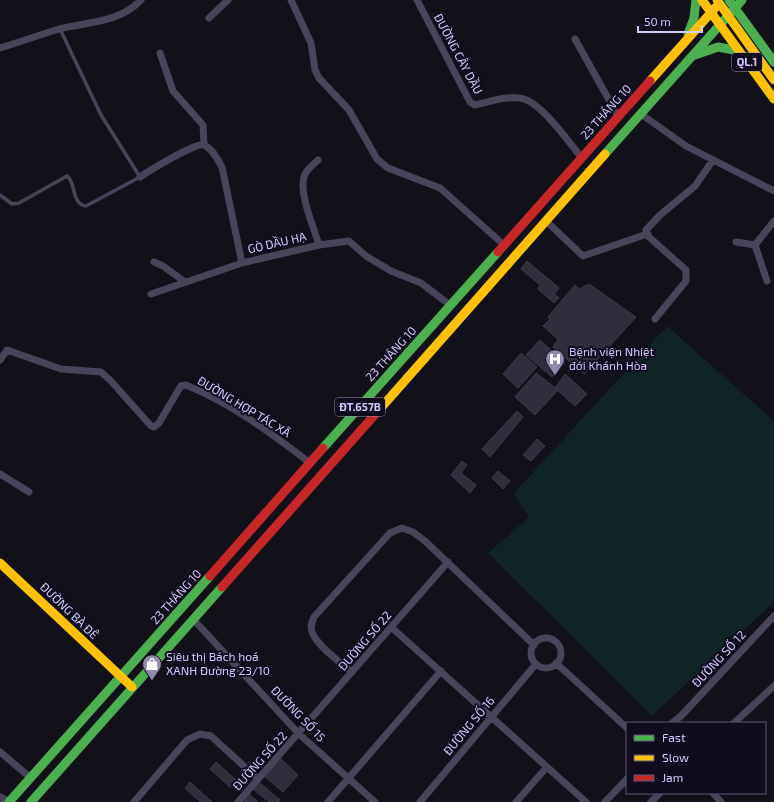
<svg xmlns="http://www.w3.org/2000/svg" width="774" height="802" font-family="'Exo 2',sans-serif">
<rect width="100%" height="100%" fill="#121019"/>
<path fill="#102325" d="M667 326 774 421V602L652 716 488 553 529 517 513 494Z"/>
<path fill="#302d3c" stroke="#3e3a4e" d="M527 261 559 288 554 294 559 298 554 303 538 289 540 285 521 269Z
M589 284 636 317 584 374 553 347 558 339 543 326 550 319 548 317 575 285 579 289Z
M540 340 565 363 552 377 526 355Z
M521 353 537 367 518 388 503 374Z
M536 373 558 390 535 415 515 397Z
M565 374 587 394 575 406 555 388Z
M517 411 523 417 490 457 482 449Z
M537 439 545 446 531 461 523 455Z
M462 461 467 465 461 473 476 485 470 493 451 475Z
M498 471 510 481 503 489 492 478Z
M280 758 298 775 283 792 264 776Z
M216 762 236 780 230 787 210 769Z
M190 782 212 802H200L185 788Z
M259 782 280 800 278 802H269L253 789Z
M249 794 258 802H246L244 800Z"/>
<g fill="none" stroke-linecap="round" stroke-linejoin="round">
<path stroke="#48455a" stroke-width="3.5" d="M0 195 12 204 19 203 67 176C76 182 71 204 86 206L140 177 101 115 60 29"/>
<path stroke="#48455a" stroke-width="7" d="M291 0 311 43 315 70 319 78 349 110 377 159 388 168 440 188 504 245
M417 0 470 102 475 105C489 102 505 96 519 98 539 99 568 141 581 157
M209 18 228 0
M575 39 618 116
M0 48C20 42 39 35 59 29 87 22 119 23 141 0
M160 53 173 91 203 125 204 145
M641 114 686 146 774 191
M318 160C313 165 306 169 304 177 299 194 314 228 319 245
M140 177C149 171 196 142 204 145 212 148 218 160 222 167L242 263 319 245 349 241 366 256 391 271 421 283 450 305
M546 221 583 256 647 234
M736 242 755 245 774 221
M755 245 767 281
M154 262 163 266 185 282
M151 294 242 263
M655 319 686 281V270L649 237 646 230 660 215 695 186 713 160
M0 360 7 350 61 369 101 372 111 381 151 426 154 427 159 423 179 389 181 386 186 385C229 402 274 435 310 463
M0 474 29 492
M193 619 299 734 375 802
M391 627 586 802
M531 653a15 15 0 1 1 30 0a15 15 0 1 1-30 0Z
M556 663 627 728
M352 672C341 663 316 645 312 632 310 626 312 622 314 617L390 533 402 528 413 532 425 541 534 645
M672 723 681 716 774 616
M734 723 774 686
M0 752 31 778
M713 793 721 802
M0 797 10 802
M134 802 187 740 200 734 211 736 258 779
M238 802 448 562
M328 802 441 671
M420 802 536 664
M516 802 547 767
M605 802 627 779
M651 802 660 793"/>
<path stroke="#4caf50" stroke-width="9" d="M729 0 774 62
M688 34 694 18 696 0
M695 55 718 47 739 51
M605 154 742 0
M323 448 498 252
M9 802 210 576
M31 802 222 587"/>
<path stroke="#ffc107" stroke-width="9" d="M702 0 774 99
M650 81 716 7
M379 410 605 154
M0 563 132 687"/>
<path stroke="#c62828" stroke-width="9" d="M498 252 650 81
M210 576 323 448
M222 587 379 410"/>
<path stroke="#ffc107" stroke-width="9" d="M717 0 774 80"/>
</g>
<defs>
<symbol id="hospital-pin" viewBox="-11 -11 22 30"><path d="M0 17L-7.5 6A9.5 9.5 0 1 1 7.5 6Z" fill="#8f89ad" stroke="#100c1d"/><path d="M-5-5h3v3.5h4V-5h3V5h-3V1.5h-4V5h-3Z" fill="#fff"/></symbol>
<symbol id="shop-pin" viewBox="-11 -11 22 30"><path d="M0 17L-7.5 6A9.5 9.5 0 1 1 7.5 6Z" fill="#8f89ad" stroke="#100c1d"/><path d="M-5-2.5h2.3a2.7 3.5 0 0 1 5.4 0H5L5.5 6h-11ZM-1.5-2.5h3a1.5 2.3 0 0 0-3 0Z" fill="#fff"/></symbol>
</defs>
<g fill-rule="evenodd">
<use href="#hospital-pin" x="544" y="348" width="22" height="30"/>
<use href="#shop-pin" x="141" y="653" width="22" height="30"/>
</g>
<g text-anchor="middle" stroke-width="4" stroke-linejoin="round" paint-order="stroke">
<g fill="#100c1d" stroke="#9891ba" stroke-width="1">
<rect x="732" y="53" width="30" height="18" rx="3"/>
<rect x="335" y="398" width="50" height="18" rx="3"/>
</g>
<g font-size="11" font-weight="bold" fill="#d3cafd">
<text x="747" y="66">QL.1</text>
<text x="360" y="411">ĐT.657B</text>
</g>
<g font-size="12" fill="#d3cafd" stroke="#100c1d">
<text transform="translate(458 54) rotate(62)" y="4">ĐƯỜNG CÂY DẦU</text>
<text transform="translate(606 112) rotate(-48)" y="4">23 THÁNG 10</text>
<text transform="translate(277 243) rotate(-13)" y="4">GÒ DẦU HẠ</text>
<text transform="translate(391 354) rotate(-48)" y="4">23 THÁNG 10</text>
<text transform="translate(244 407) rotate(31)" y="4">ĐƯỜNG HỢP TÁC XÃ</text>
<text transform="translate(176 597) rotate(-48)" y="4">23 THÁNG 10</text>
<text transform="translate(69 611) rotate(44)" y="4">ĐƯỜNG BÀ ĐÊ</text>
<text transform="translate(365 641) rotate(-49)" y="4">ĐƯỜNG SỐ 22</text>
<text transform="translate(719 659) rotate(-47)" y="4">ĐƯỜNG SỐ 12</text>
<text transform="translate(298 714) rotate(46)" y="4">ĐƯỜNG SỐ 15</text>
<text transform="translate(469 726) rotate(-50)" y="4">ĐƯỜNG SỐ 16</text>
<text transform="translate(260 761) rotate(-48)" y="4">ĐƯỜNG SỐ 22</text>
</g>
<g font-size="12" fill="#d3cafd" stroke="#100c1d" text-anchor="start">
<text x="569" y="356">Bệnh viện Nhiệt<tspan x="569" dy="14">đới Khánh Hòa</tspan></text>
<text x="166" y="661">Siêu thị Bách hoá<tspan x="166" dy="14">XANH Đường 23/10</tspan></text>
</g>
</g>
<rect x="626" y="722" width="140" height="72" fill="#100c1d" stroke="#5e5877"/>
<rect x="634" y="735" width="20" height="6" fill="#4caf50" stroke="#5e5877"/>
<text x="662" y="742" font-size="12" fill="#d3cafd">Fast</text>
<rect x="634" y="755" width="20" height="6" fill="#ffc107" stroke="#5e5877"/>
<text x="662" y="762" font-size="12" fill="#d3cafd">Slow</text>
<rect x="634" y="775" width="20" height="6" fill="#c62828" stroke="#5e5877"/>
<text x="662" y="782" font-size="12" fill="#d3cafd">Jam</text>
<path d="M638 26v6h64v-6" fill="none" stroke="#d3cafd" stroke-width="2"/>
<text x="644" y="26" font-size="12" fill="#d3cafd" stroke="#100c1d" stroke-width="3" paint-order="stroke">50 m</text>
</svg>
